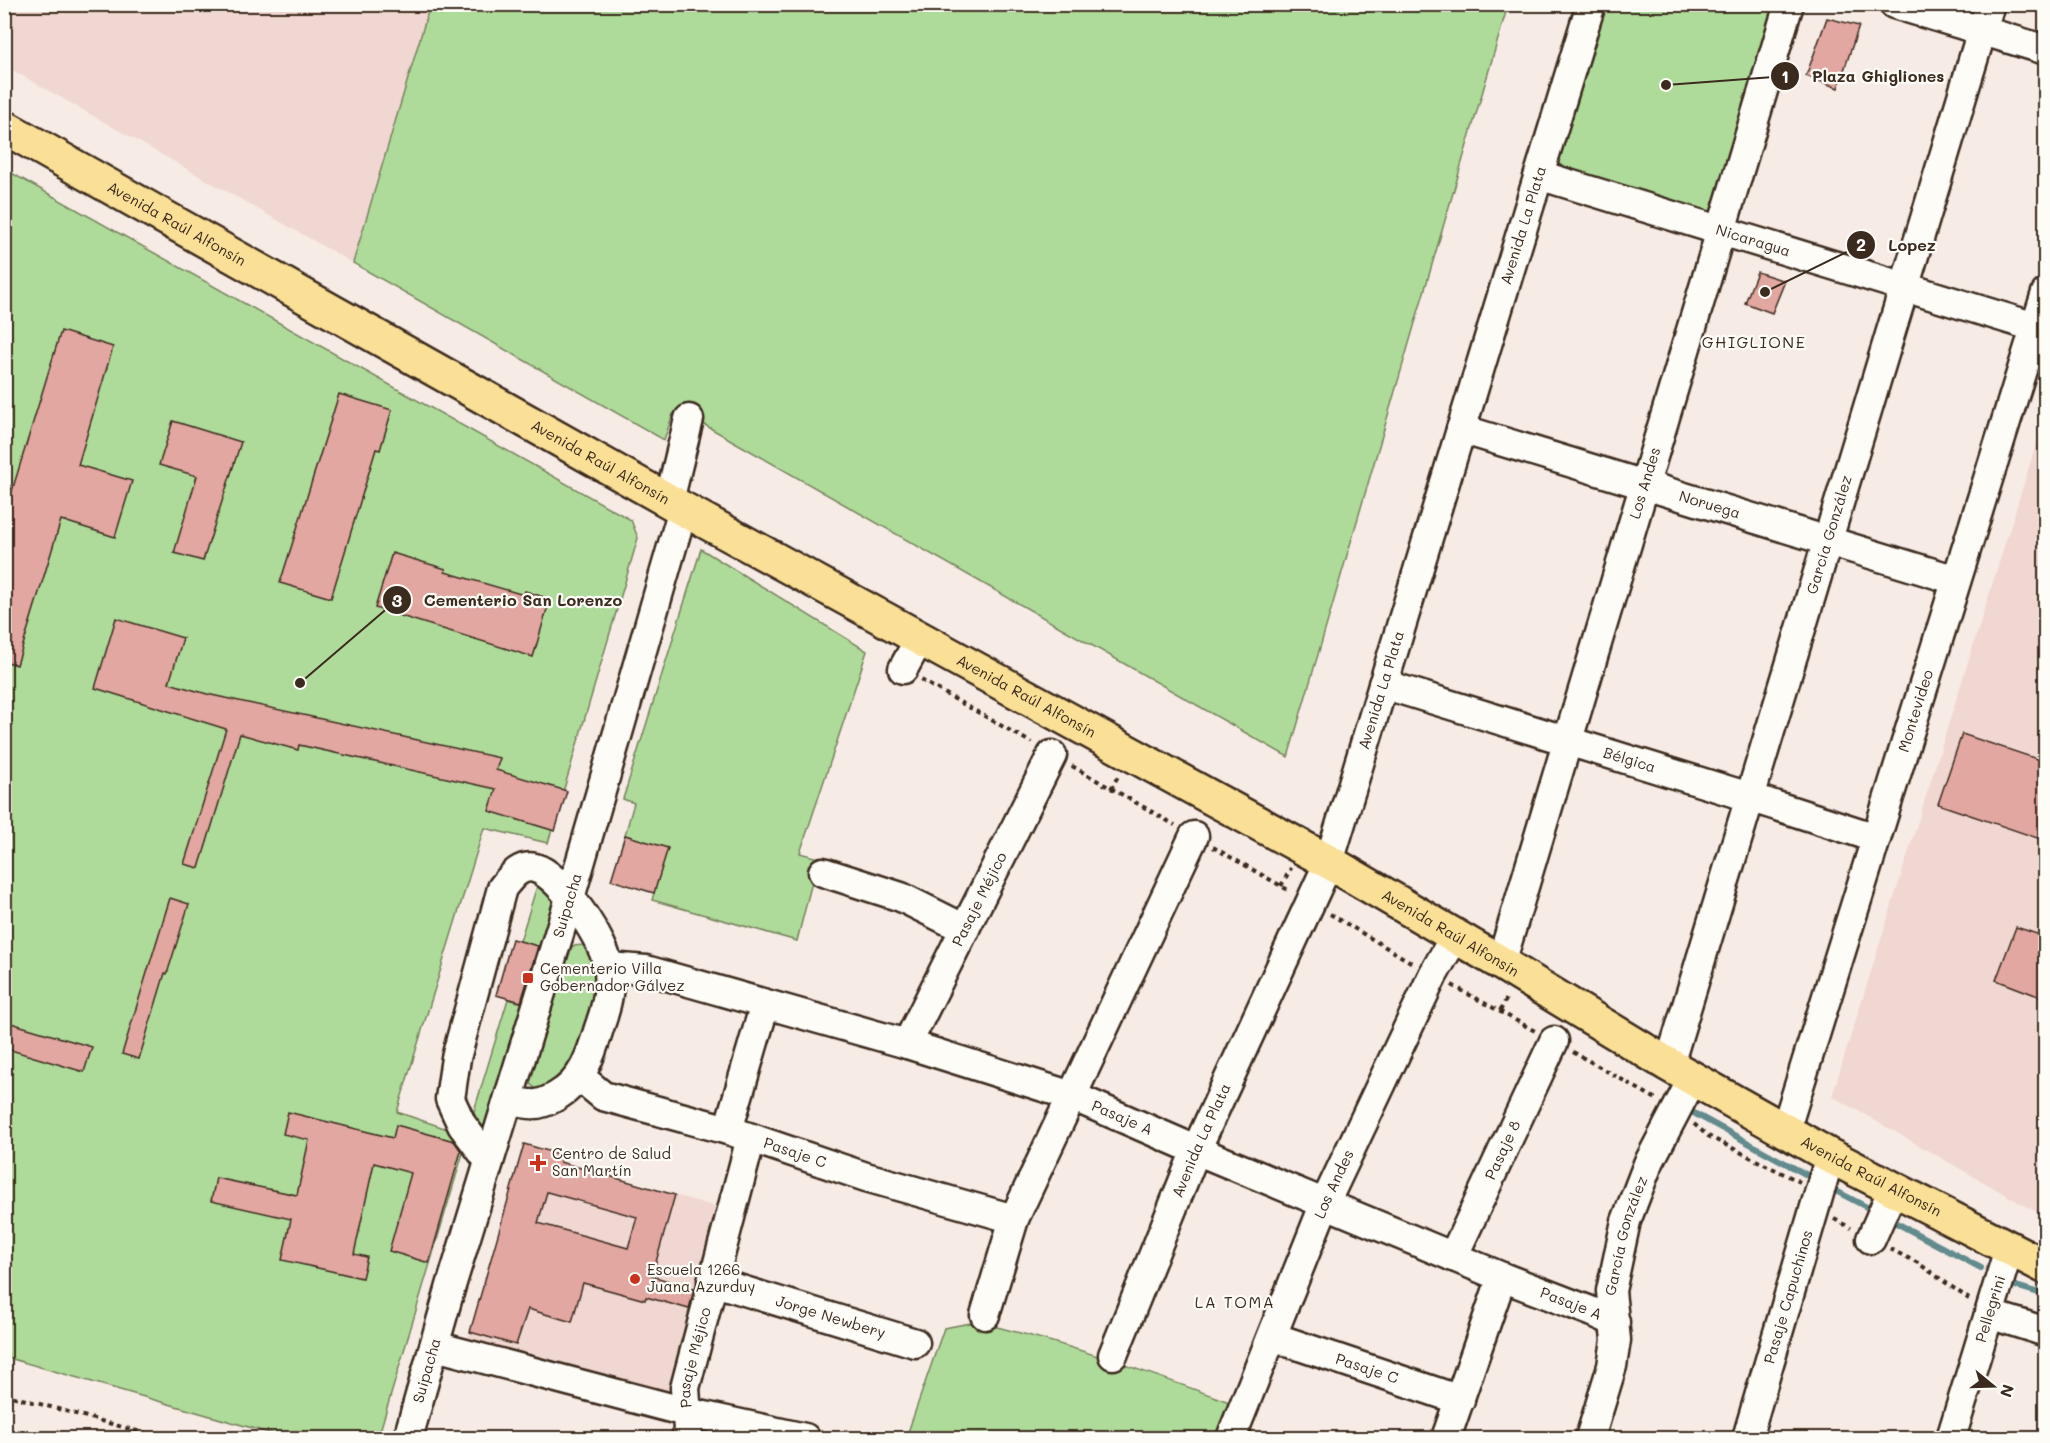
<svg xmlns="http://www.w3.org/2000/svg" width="2050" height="1443" font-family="Mali,sans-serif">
<rect width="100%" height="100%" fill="#f7ebe6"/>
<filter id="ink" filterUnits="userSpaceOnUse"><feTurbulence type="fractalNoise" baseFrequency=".0167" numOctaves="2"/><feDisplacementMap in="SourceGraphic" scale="12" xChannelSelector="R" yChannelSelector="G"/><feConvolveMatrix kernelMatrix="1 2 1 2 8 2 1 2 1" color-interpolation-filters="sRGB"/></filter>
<g filter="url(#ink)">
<path fill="#f0d7d1" d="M4 5H430L353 263 5 66Z
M2045 416V1217L1832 1096Z
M570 1165 720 1208 665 1399 467 1342 517 1169 564 1183Z"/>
<path fill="#afdb9a" stroke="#75825c" stroke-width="1.5" d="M430 5H1508L1288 757 703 424 673 414 664 440 353 263Z
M1599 5H1782L1719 216 1554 173Z
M4 171H8L631 520 638 538 548 843 484 828 397 1112 468 1136 378 1438H287L5 1357Z
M701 549 867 651 800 853 818 858 797 941 652 900 667 849 625 835 634 803 623 799Z
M537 886H545L555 898 540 947 520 941Z
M584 945 593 953 598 979 584 1035 573 1070 545 1090 536 1089 529 1083 531 1071 566 952 573 946Z
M508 999 523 1003 490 1123 480 1128 474 1120V1111Z
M976 1322C1063 1342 1147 1372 1232 1403L1219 1438H906L944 1328Z"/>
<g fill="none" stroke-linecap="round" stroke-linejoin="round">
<path stroke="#628b8e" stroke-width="6" d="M1690 1111 1807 1175
M1836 1191 1876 1212
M1887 1218 1981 1268
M2009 1284 2046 1295"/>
</g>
<path fill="#e1a7a0" stroke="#3b2a1e" stroke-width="1.5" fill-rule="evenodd" d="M1827 18 1859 26 1838 88 1806 76Z
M1757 272 1785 281 1772 313 1745 303Z
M61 331 113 347 78 465 132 481 115 537 61 520 17 665 4 661V517Z
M339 394 392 410 380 450 376 449 331 598 280 583Z
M173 421 241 442 203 561 174 553 197 476 159 465Z
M392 553 446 569 445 572 524 595 525 591 550 599 533 657 375 608Z
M116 618 183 638 169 683 207 694 500 758 496 770 567 791 555 831 489 811 496 789 299 745 298 750 240 734 199 868 184 864 226 729 95 688Z
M1962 734 2046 762V841L1938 804Z
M625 835 668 848 654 893 611 880Z
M170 898 189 904 167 974 165 973 139 1059 122 1054Z
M2016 927 2046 937V999L1996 980Z
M512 939 538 946 521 1002 496 995Z
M4 1021 92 1047 84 1072 4 1048Z
M288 1112 393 1138 396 1125 454 1141 461 1151 429 1263 389 1251 411 1173 374 1163 354 1254 367 1257 362 1278 282 1260 291 1219 211 1201 216 1178 297 1195 309 1140 283 1134Z
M524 1144 562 1155 560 1162 675 1195 652 1276 694 1289 689 1309 646 1297 645 1300 583 1283 572 1322 528 1309 516 1345 470 1332ZM547 1192 637 1217 628 1248 538 1223Z"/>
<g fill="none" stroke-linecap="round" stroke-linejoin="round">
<defs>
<g id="minor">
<path d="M1894 4 2046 50"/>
<path id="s1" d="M1539 175 2035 327"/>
<path id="s2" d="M1461 429 1956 580"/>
<path d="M669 501 689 419"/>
<path d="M903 669 920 638"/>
<path id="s3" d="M1383 684 1749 797 1876 838"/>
<path d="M823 872 901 897 965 929"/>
<path id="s4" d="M1501 963 1789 4"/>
<path id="s5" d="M609 967 646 970 907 1044 1072 1096 1196 1150 1502 1277 1593 1312 1615 1322"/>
<path id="s6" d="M907 1044 1052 755"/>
<path id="s7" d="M1669 1065 1990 4"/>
<path id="s8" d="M580 1077 603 1096 728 1130 866 1177 1014 1219"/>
<path d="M728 1130 765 1004"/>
<path id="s9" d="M1785 1131 2046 293"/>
<path d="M489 1161 462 1125 450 1099 456 1058 502 888C511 877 520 864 535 868 561 875 607 944 609 970 611 990 606 1009 599 1028 591 1055 583 1081 557 1096 550 1100 539 1105 531 1104 524 1104 516 1101 509 1100"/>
<path d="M1871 1239 1893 1189"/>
<path id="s10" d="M1453 1257 1554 1041"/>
<path id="s11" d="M712 1281 915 1343"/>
<path d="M1989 1314 2046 1332"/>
<path d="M985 1315 1014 1219 1194 836"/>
<path id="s12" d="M1273 1337 1460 1400"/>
<path d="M435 1346 686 1412 805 1438"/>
<path id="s13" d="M1113 1355 1196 1150 1329 862 1591 4"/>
<path id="s14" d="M408 1438 451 1286 570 898 683 509"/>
<path id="s15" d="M686 1438 688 1430 685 1388 751 1138"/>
<path id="s16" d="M1231 1438 1325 1203 1433 975 1455 936"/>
<path d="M1446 1438 1502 1277"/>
<path id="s17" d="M1590 1438 1612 1366 1616 1340 1611 1291 1626 1221 1648 1164 1693 1078"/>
<path id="s18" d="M1747 1438 1830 1156"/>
<path id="s19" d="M1951 1438 2009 1249"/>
</g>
<g id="major">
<path id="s20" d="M4 127 683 509 1329 862 1501 963 1669 1065 1830 1156 2046 1267"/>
</g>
</defs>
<use href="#minor" stroke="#3b2a1e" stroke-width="33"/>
<use href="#major" stroke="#3b2a1e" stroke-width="38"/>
<path stroke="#3b2a1e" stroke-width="4" stroke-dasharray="4.5 4.5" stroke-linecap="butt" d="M921 680 1032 743
M1072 766 1175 825
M1111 789 1118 776
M1213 847 1290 891
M1281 886 1291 868
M1330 914 1414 964
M1452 985 1535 1031
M1500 1011 1508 996
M1573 1052 1658 1100
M1694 1124 1708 1136 1800 1182
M1834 1219 1851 1228
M1890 1249 1918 1263 1969 1299
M4 1394 162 1438"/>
<use href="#minor" stroke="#fdfcf7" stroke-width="28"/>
<use href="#major" stroke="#fadf96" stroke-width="33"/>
</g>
</g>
<g fill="#c8321e" stroke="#fdfcf7" stroke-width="2">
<rect x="522" y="972" width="12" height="12" rx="3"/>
<path d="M535 1154h6v6h6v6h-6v6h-6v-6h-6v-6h6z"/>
<circle cx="635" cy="1279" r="6"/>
</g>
<g text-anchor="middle" stroke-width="4.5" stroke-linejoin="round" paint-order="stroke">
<g font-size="15" fill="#3b2a1e" stroke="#fdfcf7">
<text dy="5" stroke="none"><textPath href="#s20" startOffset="198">Avenida Raúl Alfonsín</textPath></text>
<text dy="5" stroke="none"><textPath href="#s13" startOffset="1204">Avenida La Plata</textPath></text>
<text dy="5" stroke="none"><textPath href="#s1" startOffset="224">Nicaragua</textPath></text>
<text dy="5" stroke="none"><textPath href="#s20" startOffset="684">Avenida Raúl Alfonsín</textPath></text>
<text dy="5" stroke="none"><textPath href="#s4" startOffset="501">Los Andes</textPath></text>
<text dy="5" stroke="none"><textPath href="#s2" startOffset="260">Noruega</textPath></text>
<text dy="5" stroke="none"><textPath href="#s7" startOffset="554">García González</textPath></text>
<text dy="5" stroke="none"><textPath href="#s13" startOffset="718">Avenida La Plata</textPath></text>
<text dy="5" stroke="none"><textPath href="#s20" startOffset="1170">Avenida Raúl Alfonsín</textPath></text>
<text dy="5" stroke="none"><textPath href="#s9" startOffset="440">Montevideo</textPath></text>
<text dy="5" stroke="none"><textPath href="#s3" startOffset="258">Bélgica</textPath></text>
<text dy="5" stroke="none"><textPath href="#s6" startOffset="162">Pasaje Méjico</textPath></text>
<text dy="5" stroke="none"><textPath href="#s14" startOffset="556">Suipacha</textPath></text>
<text dy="5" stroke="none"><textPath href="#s20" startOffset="1656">Avenida Raúl Alfonsín</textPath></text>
<text dy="5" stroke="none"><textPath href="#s5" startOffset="536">Pasaje A</textPath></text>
<text dy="5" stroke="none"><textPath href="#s13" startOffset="232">Avenida La Plata</textPath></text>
<text dy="5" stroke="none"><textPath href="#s10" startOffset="118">Pasaje 8</textPath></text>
<text dy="5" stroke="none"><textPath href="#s8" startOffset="230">Pasaje C</textPath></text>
<text dy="5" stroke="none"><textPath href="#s20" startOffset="2142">Avenida Raúl Alfonsín</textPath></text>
<text dy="5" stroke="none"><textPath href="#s16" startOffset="274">Los Andes</textPath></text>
<text dy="5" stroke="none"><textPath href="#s17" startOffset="208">García González</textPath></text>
<text dy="5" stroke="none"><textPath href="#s18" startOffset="147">Pasaje Capuchinos</textPath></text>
<text dy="5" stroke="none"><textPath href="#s5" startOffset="1022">Pasaje A</textPath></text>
<text dy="5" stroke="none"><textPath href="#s19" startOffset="135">Pellegrini</textPath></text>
<text dy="5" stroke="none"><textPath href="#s11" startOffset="124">Jorge Newbery</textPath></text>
<text dy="5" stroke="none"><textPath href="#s15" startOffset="82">Pasaje Méjico</textPath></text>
<text dy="5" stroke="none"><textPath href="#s12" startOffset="99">Pasaje C</textPath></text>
<text dy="5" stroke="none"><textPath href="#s14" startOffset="70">Suipacha</textPath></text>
</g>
<g font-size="15" fill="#3b2a1e" stroke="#fdfcf7" text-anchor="start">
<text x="540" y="974">Cementerio Villa<tspan x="540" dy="17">Gobernador Gálvez</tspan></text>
<text x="552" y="1159">Centro de Salud<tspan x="552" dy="17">San Martín</tspan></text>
<text x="647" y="1275">Escuela 1266<tspan x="647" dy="17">Juana Azurduy</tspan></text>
</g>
<g font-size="16" letter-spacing="1.5" fill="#3b2a1e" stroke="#fdfcf7">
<text x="1754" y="348">GHIGLIONE</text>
<text x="1235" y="1308">LA TOMA</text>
</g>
</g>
<path fill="none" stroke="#3b2a1e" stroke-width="2" d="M1666 85L1785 76M1765 292L1861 245M300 683L397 600"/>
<g fill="#3b2a1e" stroke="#fdfcf7" stroke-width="2">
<circle cx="1666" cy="85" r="6"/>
<circle cx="1765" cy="292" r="6"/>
<circle cx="300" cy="683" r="6"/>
<circle cx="1785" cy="76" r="15"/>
<circle cx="1861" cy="245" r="15"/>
<circle cx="397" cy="600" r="15"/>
</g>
<g font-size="18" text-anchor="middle" font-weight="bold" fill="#fff">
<text x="1785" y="83">1</text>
<text x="1861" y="251">2</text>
<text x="397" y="607">3</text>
</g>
<g font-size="16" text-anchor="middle" font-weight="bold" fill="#3b2a1e" stroke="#fdfcf7" stroke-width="4.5" stroke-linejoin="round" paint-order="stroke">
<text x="1878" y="82">Plaza Ghigliones</text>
<text x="1912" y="251">Lopez</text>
<text x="523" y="606">Cementerio San Lorenzo</text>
</g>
<rect width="2050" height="1443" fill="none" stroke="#fdfcf7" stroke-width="24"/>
<rect x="12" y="12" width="2026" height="1419" fill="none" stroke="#3b2a1e" stroke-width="2" filter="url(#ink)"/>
<g transform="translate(1993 1386) rotate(109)" stroke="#fdfcf7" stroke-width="4.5" paint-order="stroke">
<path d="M0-4.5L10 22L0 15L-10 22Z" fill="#3b2a1e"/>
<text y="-9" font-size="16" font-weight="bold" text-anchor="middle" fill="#3b2a1e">N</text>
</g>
</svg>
